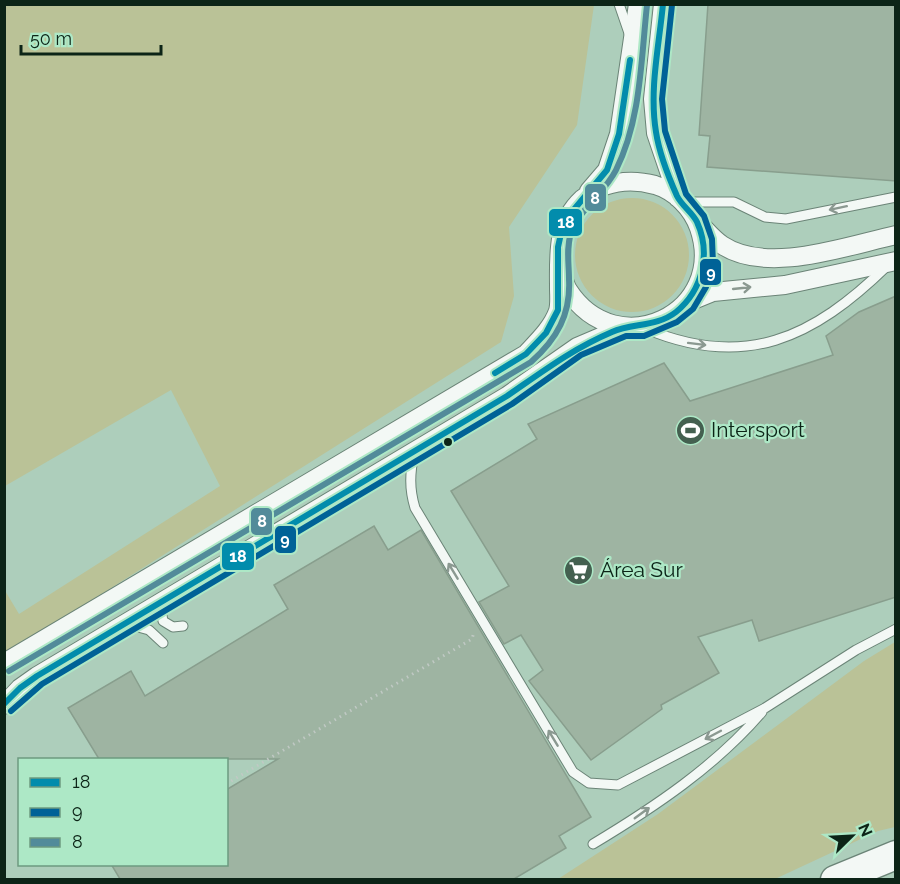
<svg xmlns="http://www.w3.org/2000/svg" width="900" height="884" font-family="Raleway,sans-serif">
<rect width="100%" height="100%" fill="#adcebb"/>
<path fill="#bac297" d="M5 5H594L577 125 509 227 514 296 501 342 8 653 5 652 4 589 19 614 220 486 171 390 5 486Z
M575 255a57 57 0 1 1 114 0a57 57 0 1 1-114 0Z
M895 642V827L878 831 775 879H558L658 814 864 661Z"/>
<path fill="#9eb4a2" stroke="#889e8d" stroke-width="1.5" d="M708 4H896V181L707 167 710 136 699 135Z
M896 296V597L759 641 752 620 698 637 719 673 661 705 662 709 591 760 529 681 543 670 521 635 504 644 479 602 509 586 451 491 537 439 528 424 664 363 690 401 833 355 826 336 859 312Z
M374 526 388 550 421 530 591 817 559 836 566 848 514 879H120L111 864H226V790L278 759H99L68 708 131 671 145 696 288 609 274 585Z"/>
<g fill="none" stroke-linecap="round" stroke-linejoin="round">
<defs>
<path id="service" d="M619 4 630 36
M683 202H734L765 217 786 219 896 197
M644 328C745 371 813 338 887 266
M414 453C410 473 409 488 415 508L573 772 589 783 618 785 765 708 856 650 896 629
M164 601 161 610 163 621 173 627 183 626
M127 624 149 630 163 643
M593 844C653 808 716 766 762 712"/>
<path id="minor" d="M663 4 653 99 656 133 678 198
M589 191 607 170 619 134 638 4
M698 222C705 229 713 239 722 245 767 275 846 246 896 235
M686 303 713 292 785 285 896 261
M4 663 526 354C538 341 552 328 558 311 560 304 559 295 559 288 559 256 556 223 582 199 603 182 629 178 655 185 675 191 692 208 699 228 728 313 617 366 568 290 564 283 562 273 559 265
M4 705 20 688 37 676 507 396 577 347 624 327"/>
<path id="primary" d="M835 880 896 855"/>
</defs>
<use href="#service" stroke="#6b8477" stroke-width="11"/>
<use href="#minor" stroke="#6b8477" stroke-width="20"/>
<use href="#primary" stroke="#6b8477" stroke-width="31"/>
<path stroke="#c0c9c4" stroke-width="3" stroke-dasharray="1.5 4.5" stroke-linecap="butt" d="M226 784 472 639 474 632"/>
<use href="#service" stroke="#f3f8f5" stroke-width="9"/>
<use href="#minor" stroke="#f3f8f5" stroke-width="18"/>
<use href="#primary" stroke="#f3f8f5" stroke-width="28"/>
<defs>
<path id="bus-1" d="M495 373 526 354 546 333 558 310V247L562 229 571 213 607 170 619 134 630 60
M4 704 20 688 37 676 507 396C542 372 572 349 612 332 632 323 657 327 676 312 703 290 711 253 697 222 692 212 682 206 677 196 669 178 659 152 656 132 649 90 659 46 663 4"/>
<path id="bus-2" d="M11 711 42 684 512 404 581 355 626 336H644L677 322 693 309 706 287 713 264 712 239 704 216 686 194 665 131 662 99 672 5"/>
<path id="bus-3" d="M9 671 531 362C557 339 571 314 569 279 569 264 566 248 571 233 580 208 604 194 616 170 641 120 641 60 647 5"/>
</defs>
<use href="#bus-1" stroke="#ade8c6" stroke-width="10"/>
<use href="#bus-2" stroke="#ade8c6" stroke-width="10"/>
<use href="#bus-3" stroke="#ade8c6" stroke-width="10"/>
<use href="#bus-1" stroke="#028cac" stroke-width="6"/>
<use href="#bus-2" stroke="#006297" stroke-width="6"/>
<use href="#bus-3" stroke="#528b9a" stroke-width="6"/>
</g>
<defs><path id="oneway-shaft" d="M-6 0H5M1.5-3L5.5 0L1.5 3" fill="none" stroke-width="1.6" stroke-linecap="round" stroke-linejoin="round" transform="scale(1.5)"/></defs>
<g stroke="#8b9991">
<use href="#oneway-shaft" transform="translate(838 208) rotate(168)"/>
<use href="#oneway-shaft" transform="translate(742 288) rotate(-6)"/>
<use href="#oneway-shaft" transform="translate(697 344) rotate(7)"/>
<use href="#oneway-shaft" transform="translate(453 571) rotate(-121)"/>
<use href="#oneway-shaft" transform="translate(713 735) rotate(152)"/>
<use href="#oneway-shaft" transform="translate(553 738) rotate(-121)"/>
<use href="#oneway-shaft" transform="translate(642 813) rotate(-36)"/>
</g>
<defs>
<symbol id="stadium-disc" viewBox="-11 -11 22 22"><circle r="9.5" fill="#446050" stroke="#ade8c6"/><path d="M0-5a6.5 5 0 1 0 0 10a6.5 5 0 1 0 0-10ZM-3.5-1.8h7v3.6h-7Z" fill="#fff"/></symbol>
<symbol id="supermarket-disc" viewBox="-11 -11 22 22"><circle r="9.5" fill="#446050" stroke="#ade8c6"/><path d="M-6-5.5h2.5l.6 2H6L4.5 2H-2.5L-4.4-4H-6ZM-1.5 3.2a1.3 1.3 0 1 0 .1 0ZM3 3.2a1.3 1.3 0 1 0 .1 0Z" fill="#fff"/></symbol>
</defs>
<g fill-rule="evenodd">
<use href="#stadium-disc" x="674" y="414" width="33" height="33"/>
<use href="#supermarket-disc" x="562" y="554" width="33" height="33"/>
</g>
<circle fill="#0c2417" stroke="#ade8c6" stroke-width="2" cx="448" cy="442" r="5"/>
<g text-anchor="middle" stroke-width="4.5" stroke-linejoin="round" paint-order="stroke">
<g font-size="21" fill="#0c2417" stroke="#ade8c6" text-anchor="start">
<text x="711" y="437">Intersport</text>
<text x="600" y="577">Área Sur</text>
</g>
</g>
<g stroke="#ade8c6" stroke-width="2">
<rect x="584" y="183" width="23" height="29" rx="6" fill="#528b9a"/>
<rect x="548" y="208" width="35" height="29" rx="6" fill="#028cac"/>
<rect x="699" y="258" width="23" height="28" rx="6" fill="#006297"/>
<rect x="250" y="507" width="23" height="29" rx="6" fill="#528b9a"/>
<rect x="274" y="525" width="23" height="29" rx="6" fill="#006297"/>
<rect x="221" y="542" width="34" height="29" rx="6" fill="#028cac"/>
</g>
<g font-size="16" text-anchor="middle" font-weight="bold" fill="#fff">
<text x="595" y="204">8</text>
<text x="566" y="228">18</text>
<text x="711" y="278">9</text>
<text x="262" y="527">8</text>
<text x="285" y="545">9</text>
<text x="238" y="562">18</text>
</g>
<rect width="900" height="884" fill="none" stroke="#0c2417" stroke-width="12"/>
<rect x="18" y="758" width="210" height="108" fill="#ade8c6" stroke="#6d9a80" stroke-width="1.5"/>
<rect x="30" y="778" width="30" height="9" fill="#028cac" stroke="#6d9a80" stroke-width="1.5"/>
<text x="72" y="788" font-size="18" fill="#0c2417">18</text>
<rect x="30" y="808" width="30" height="9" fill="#006297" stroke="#6d9a80" stroke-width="1.5"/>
<text x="72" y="818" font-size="18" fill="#0c2417">9</text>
<rect x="30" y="838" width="30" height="9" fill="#528b9a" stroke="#6d9a80" stroke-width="1.5"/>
<text x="72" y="848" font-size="18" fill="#0c2417">8</text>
<g transform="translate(852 836) rotate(66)" stroke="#ade8c6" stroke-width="4.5" paint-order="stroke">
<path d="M0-4.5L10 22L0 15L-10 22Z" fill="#0c2417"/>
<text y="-9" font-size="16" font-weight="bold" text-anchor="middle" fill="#0c2417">N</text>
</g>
<path d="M21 45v9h140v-9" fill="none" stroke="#0c2417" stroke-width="3"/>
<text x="30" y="45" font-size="18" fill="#0c2417" stroke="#ade8c6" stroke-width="4.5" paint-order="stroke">50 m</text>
</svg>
